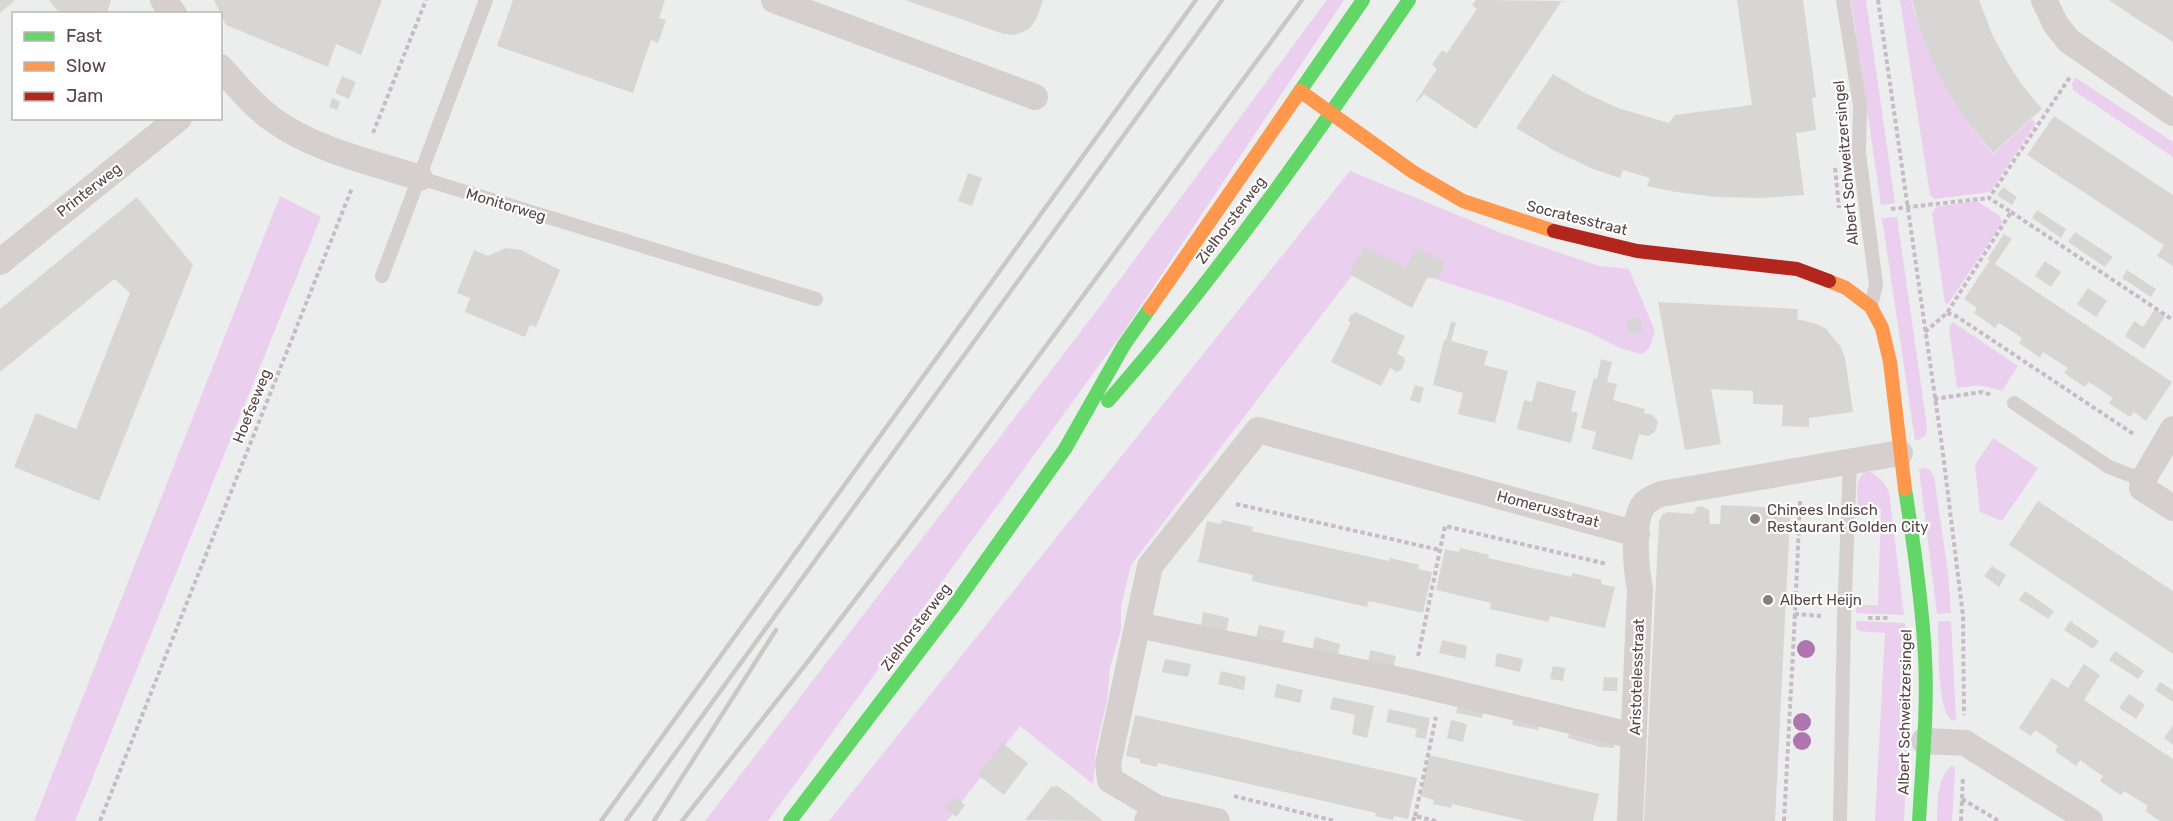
<svg xmlns="http://www.w3.org/2000/svg" width="2173" height="821" font-family="Rubik,sans-serif">
<rect width="100%" height="100%" fill="#eceded"/>
<path fill="#eacfee" d="M1327 0H1344L1124 331 768 821H705L1092 317Z
M1851 0H1866L1895 203 1881 205Z
M1900 0H1911C1927 60 1953 106 1993 154L2032 119 2036 123 1990 192 1935 199 1930 195Z
M2076 78 2173 142V157L2073 90 2072 83Z
M1350 171 1504 234 1599 266 1629 269 1655 331 1649 349 1641 354 1620 348 1588 332 1511 303 1425 276 1356 270 1131 565 1121 606V630L1110 667 1107 701 1096 748 1093 784 1020 726 947 821H829Z
M280 196 321 217 75 821H34Z
M1977 201 2000 216 2002 223 1948 304 1945 303 1932 213 1936 207Z
M1897 217 1927 427 1926 435 1919 440H1915L1882 218Z
M1953 322 2018 366 2002 391C1982 384 1979 385 1957 388L1949 327Z
M1993 438 2038 468 2002 521 1980 512 1975 465Z
M1924 468 1930 470 1934 476 1948 573 1951 613 1937 614 1919 469Z
M1866 471C1877 473 1884 482 1889 492L1904 615 1856 613V608L1859 605H1878L1881 509 1858 506C1857 494 1855 478 1866 471Z
M1856 621 1905 623 1909 715 1904 821H1875L1885 633 1859 631 1856 628Z
M1938 621H1951L1956 719 1953 721C1936 712 1939 641 1938 621Z
M1951 766 1954 767 1955 769 1952 821H1937C1938 801 1936 781 1951 766Z"/>
<path fill="#d8d6d5" d="M0 0H15L0 13Z
M49 0H111L107 14H60Z
M214 0H382L361 55 336 44 328 67 226 25Z
M513 0H665L659 18 666 20 658 43 651 40 633 93 497 46Z
M905 0H1043L1036 20 1030 28 1023 32 1014 35 1004 34Z
M1476 0 1566 1 1561 2 1476 129 1424 94 1417 102 1416 101 1437 69 1432 65 1442 50 1447 53 1477 9 1472 5Z
M1737 0H1803L1816 97 1812 98 1816 130 1796 133 1804 195 1760 198 1717 197 1676 192 1647 186 1650 178 1623 170 1620 178 1593 169 1555 151 1516 128 1553 74 1585 93 1618 108 1669 123 1675 115 1752 105Z
M1912 0H1979L1992 34 2006 60 2022 85 2042 109 1993 153 1969 124 1949 93 1932 61 1919 27Z
M2109 0H2173V42L2137 19Z
M342 76 356 82 349 99 335 93Z
M332 98 340 102 337 110 329 107Z
M2054 116 2173 195V266L2157 256 2164 245 2027 155Z
M968 173 982 178 972 206 958 201Z
M2003 187 2017 197 2012 205 1997 195Z
M137 197 193 265 99 501 14 467 36 413 76 429 130 293 114 279 0 372V309Z
M2037 210 2066 229 2061 238 2032 218Z
M2075 232 2113 257 2105 267 2068 242Z
M2004 234 2012 239 1995 264 2172 382 2146 421 2134 412 2130 417 2109 403 2113 398 2101 390 2088 382 2085 387 2064 373 2068 368 2043 352 2040 358 2019 343 2022 338 2010 330 1999 323 1995 328 1974 313 1977 308 1964 299 1990 260 1987 259Z
M1364 246 1406 267 1416 247 1446 262 1438 277 1427 278 1412 308 1349 274Z
M506 248 521 250 560 270 536 327 530 325 525 337 465 312 470 298 457 293 474 250 488 256Z
M2045 261 2061 272 2051 287 2035 276Z
M2127 270 2156 289 2151 297 2122 278Z
M2088 288 2107 301 2096 317 2077 304Z
M1658 302 1798 309 1797 319 1817 324 1826 329 1841 347 1845 358 1853 412 1809 418V427L1782 426 1783 405 1753 404V391L1711 389 1721 444 1685 450Z
M2155 309 2165 316 2144 349 2125 336 2134 321 2143 327Z
M1355 312 1405 336 1397 354 1404 357 1405 362 1401 370 1397 372 1390 368 1381 386 1331 362 1351 322 1348 321 1351 314 1353 315Z
M1640 317 1643 332 1629 334 1626 321Z
M1451 322 1456 323 1451 341 1488 351 1484 365 1508 371 1495 423 1458 414 1463 393 1433 385 1444 340H1446Z
M1601 359 1612 362 1607 382 1617 384 1613 400 1645 409 1644 413 1653 415 1658 422 1655 432 1648 436 1639 434 1632 460 1592 449 1596 432 1581 428 1594 378 1597 379Z
M1537 381 1576 391 1571 411 1578 413 1571 443 1517 429 1524 400 1532 402Z
M1415 385 1424 388 1420 403 1410 400Z
M2038 501 2173 591V654L2009 545Z
M1721 505 1782 508 1788 513 1790 518 1775 821H1644L1659 521 1663 514 1668 512 1694 514 1696 508 1701 506 1709 510 1710 524H1720Z
M1222 520 1253 527 1252 531 1389 561 1390 558 1419 565 1418 569 1432 572 1423 613 1369 601 1367 607 1252 581 1253 575 1198 562 1207 521 1221 524Z
M1460 548 1489 555 1488 558 1572 577V573L1602 580 1601 584 1615 587 1605 628 1550 616 1548 622 1490 609 1491 603 1436 590 1445 549 1459 552Z
M1992 566 2006 575 1999 587 1984 576Z
M2025 591 2054 611 2048 619 2019 600Z
M1203 612 1229 618 1226 631 1201 625Z
M2070 621 2099 641 2093 649 2064 630Z
M1259 625 1285 631 1282 644 1256 638Z
M1315 637 1340 644 1338 656 1312 651Z
M1442 640 1467 646 1465 659 1439 653Z
M1370 650 1396 656 1393 669 1368 663Z
M2115 651 2144 671 2138 679 2109 660Z
M1497 653 1523 659 1520 672 1495 666Z
M1165 659 1191 664 1188 677 1162 672Z
M2084 664 2100 675 2084 700 2173 759V821H2160L2145 811 2148 806 2137 799 2124 791 2121 795 2100 781 2103 776 2092 769 2080 760 2076 766 2055 751 2058 746 2035 730 2031 736 2019 728 2052 678 2068 688Z
M1553 666 1565 668 1563 681 1550 679Z
M1221 671 1246 677 1244 690 1218 684Z
M1604 677 1618 678 1617 691H1603Z
M2160 682 2173 690V702L2155 690Z
M1277 684 1303 690 1300 703 1274 697Z
M2129 694 2145 705 2136 719 2119 708Z
M1333 697 1374 706 1367 738 1352 734 1355 715 1330 709Z
M1459 700 1485 706 1482 718 1456 713Z
M1389 709 1430 718 1426 739 1415 737 1417 729 1386 722Z
M1515 712 1541 718 1538 730 1512 725Z
M1135 715 1417 778 1408 819 1394 816 1393 820 1375 816 1376 813 1184 769 1158 763 1157 767 1140 763V759L1126 756Z
M1451 720 1467 724 1463 742 1447 738Z
M1570 725 1615 734 1614 748 1600 747 1568 738Z
M2173 725V745L2164 738Z
M1002 743 1028 763 1004 795 978 775Z
M1429 755 1599 794 1593 821H1525L1452 804 1451 808 1433 804 1434 800 1420 796Z
M1058 786 1066 792 1103 821 1025 820 1051 787Z
M954 797 965 805 956 817 945 808Z"/>
<g fill="none" stroke-linecap="round" stroke-linejoin="round">
<path stroke="#c9bbc6" stroke-width="4" stroke-dasharray="4.5 3" stroke-linecap="butt" d="M1878 0 1942 446 1963 616 1964 715
M373 133 426 0
M1835 168 1839 208
M1891 209 1989 198
M2011 212 2173 320
M1947 313 1956 316 2135 435
M1925 332 1947 313 2011 212 1989 198 2070 77
M1934 399 1982 392 1992 395
M1800 501 1795 614 1821 616
M1236 504 1440 550
M1868 618H1890
M1418 656 1445 526 1607 564
M1234 796 1335 821
M1962 799 1999 821
M1415 816 1436 717
M100 821 352 188
M1413 821 1415 816 1436 821
M1784 821 1795 614
M1961 821 1963 777"/>
<path stroke="#d5cfcf" stroke-width="14" d="M1843 0 1860 106 1859 153 1876 285 1871 305
M420 178 816 299
M382 276 486 0
M2014 403 2109 467 2143 480
M1840 821 1844 618 1850 463"/>
<path stroke="#d5cfcf" stroke-width="26" d="M163 0 174 14
M774 0 1035 97
M2044 0 2056 25 2069 41 2173 113
M220 67C237 85 251 104 272 119 314 150 371 162 420 178
M0 262 179 118
M2173 429 2143 480 2142 488 2173 508
M1138 625 1413 683 1634 736
M1924 741 1965 743 2090 821
M1157 808 1110 780 1108 764 1150 566 1258 430 1637 534
M1147 821 1157 808 1217 821
M1630 821 1640 589C1636 569 1632 525 1642 507 1646 500 1654 497 1661 494L1900 453"/>
<path stroke="#63d668" stroke-width="14" d="M1296 97 1363 0
M1108 401C1218 276 1315 137 1409 0
M1905 489C1914 545 1922 600 1925 657 1928 711 1922 767 1919 821
M790 821 953 607 1065 449 1124 345 1150 308"/>
<path stroke="#ff974d" stroke-width="14" d="M1300 91 1413 172 1463 201 1554 231
M1829 281 1846 288 1871 307 1882 328 1890 362 1905 489
M1150 308 1296 97"/>
<path stroke="#b3261e" stroke-width="14" d="M1554 231 1637 251 1797 269 1829 281"/>
<path stroke="#cbc7c7" stroke-width="4.5" d="M601 821 1196 0
M626 821 1222 0
M654 821 776 630
M682 821 806 664 952 473 1302 0"/>
</g>
<g fill="#ae75ae">
<circle cx="1806" cy="649" r="9"/>
<circle cx="1802" cy="722" r="9"/>
<circle cx="1802" cy="741" r="9"/>
</g>
<g fill="#8c7e7f" stroke="#fff" stroke-width="2">
<circle cx="1755" cy="519" r="6"/>
<circle cx="1768" cy="600" r="6"/>
</g>
<g text-anchor="middle" stroke-width="4.5" stroke-linejoin="round" paint-order="stroke">
<g font-size="15" fill="#594344" stroke="#fff">
<text transform="translate(1846 163) rotate(-95)" y="5">Albert Schweitzersingel</text>
<text transform="translate(89 190) rotate(-38)" y="5">Printerweg</text>
<text transform="translate(506 205) rotate(17)" y="5">Monitorweg</text>
<text transform="translate(1577 218) rotate(14)" y="5">Socratesstraat</text>
<text transform="translate(1231 220) rotate(-53)" y="5">Zielhorsterweg</text>
<text transform="translate(252 406) rotate(-68)" y="5">Hoefseweg</text>
<text transform="translate(1548 509) rotate(15)" y="5">Homerusstraat</text>
<text transform="translate(916 627) rotate(-53)" y="5">Zielhorsterweg</text>
<text transform="translate(1637 677) rotate(-88)" y="5">Aristotelesstraat</text>
<text transform="translate(1905 712) rotate(-89)" y="5">Albert Schweitzersingel</text>
</g>
<g font-size="15" fill="#594344" stroke="#fff" text-anchor="start">
<text x="1767" y="515">Chinees Indisch<tspan x="1767" dy="17">Restaurant Golden City</tspan></text>
<text x="1780" y="605">Albert Heijn</text>
</g>
</g>
<rect x="12" y="12" width="210" height="108" fill="#ffffff" stroke="#bdb4b4" stroke-width="1.5"/>
<rect x="24" y="32" width="30" height="9" fill="#63d668" stroke="#bdb4b4" stroke-width="1.5"/>
<text x="66" y="42" font-size="18" fill="#594344">Fast</text>
<rect x="24" y="62" width="30" height="9" fill="#ff974d" stroke="#bdb4b4" stroke-width="1.5"/>
<text x="66" y="72" font-size="18" fill="#594344">Slow</text>
<rect x="24" y="92" width="30" height="9" fill="#b3261e" stroke="#bdb4b4" stroke-width="1.5"/>
<text x="66" y="102" font-size="18" fill="#594344">Jam</text>
</svg>
